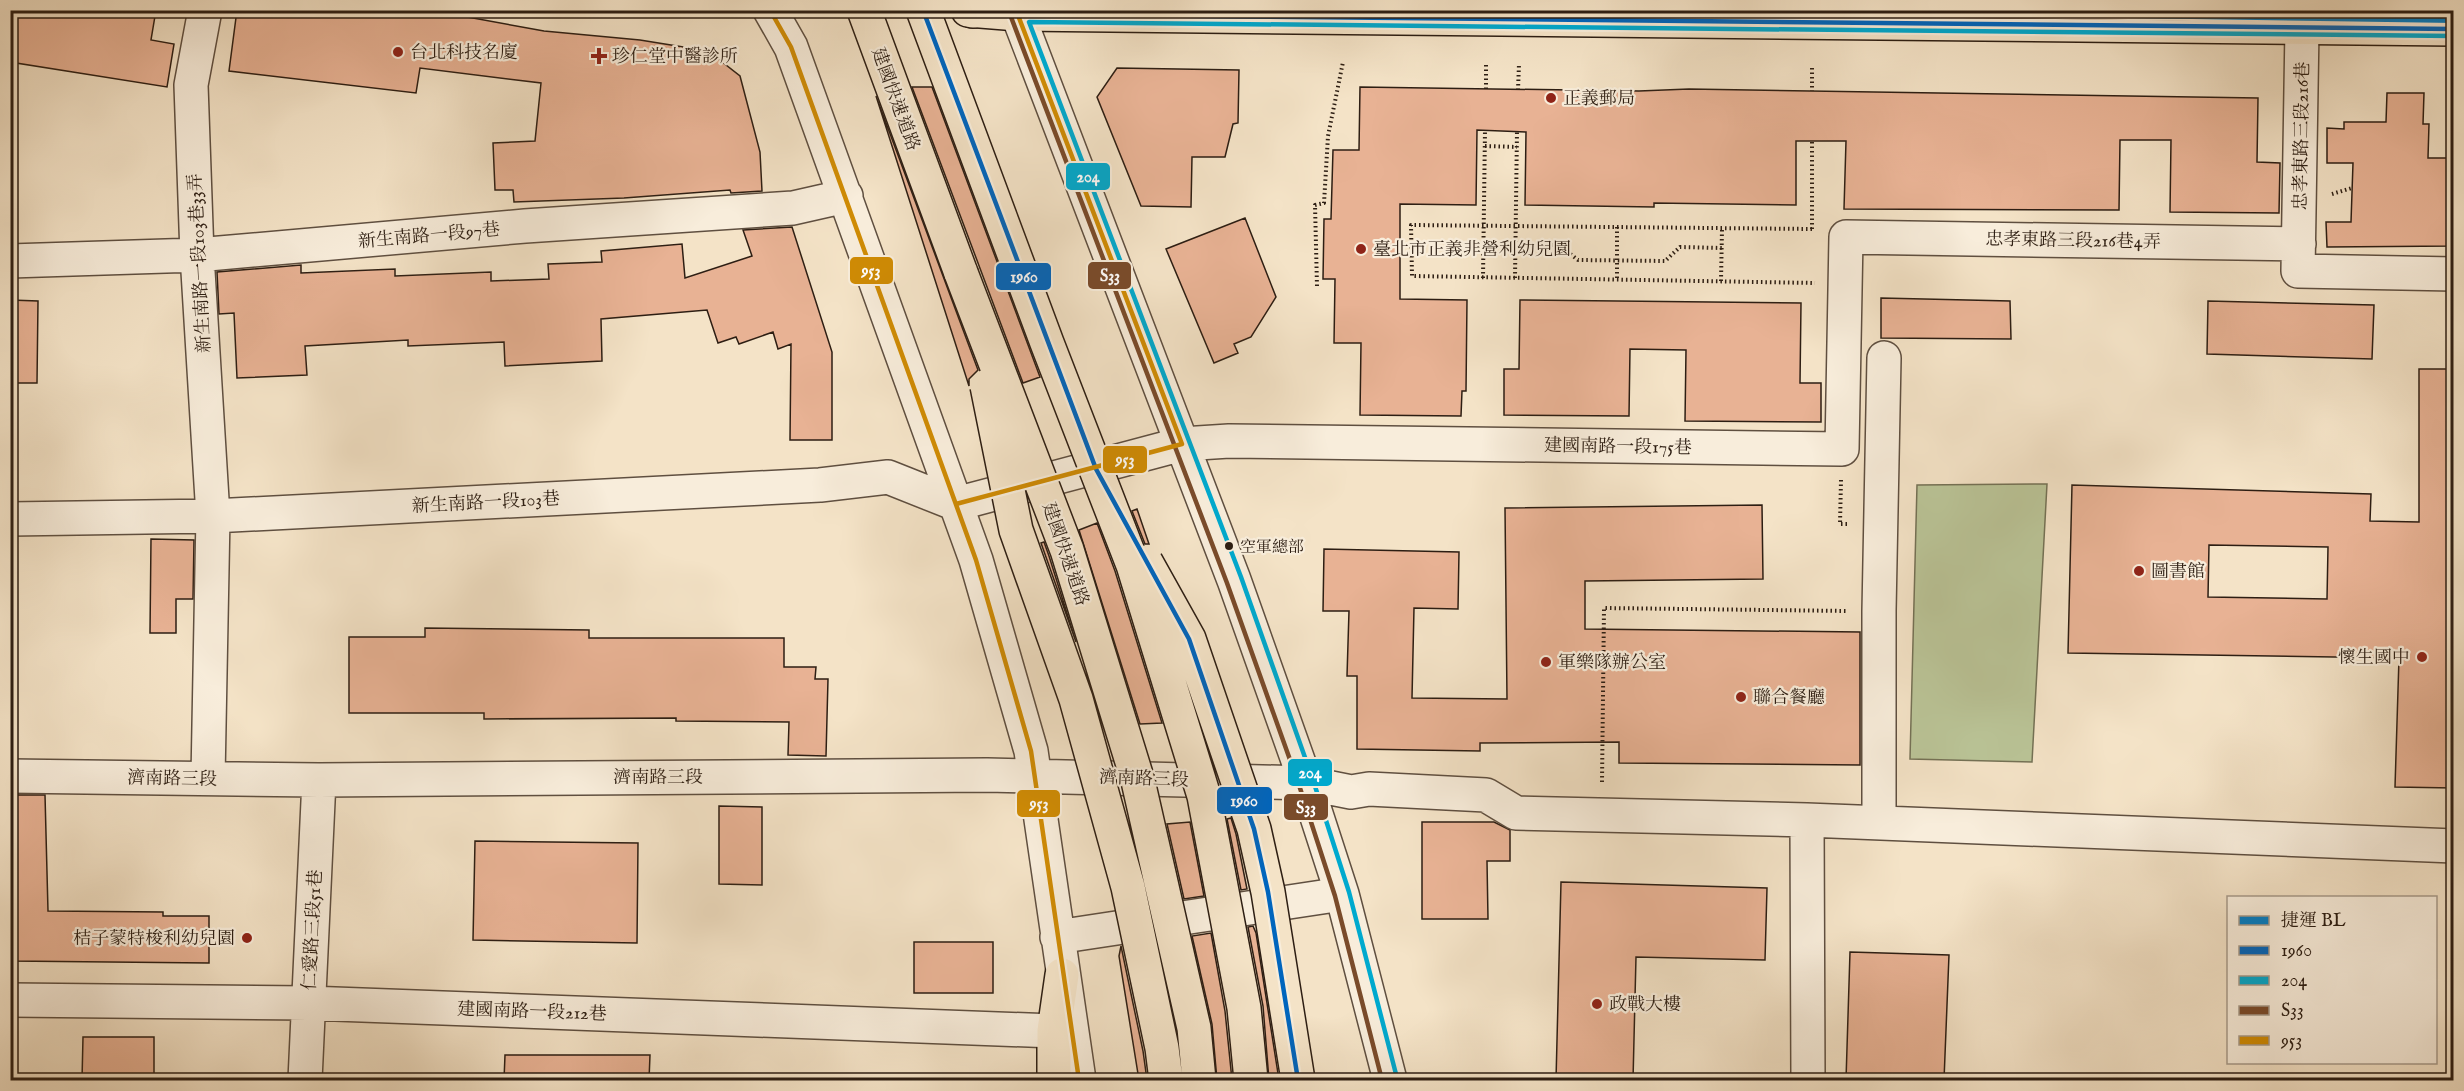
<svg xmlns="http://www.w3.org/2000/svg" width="2464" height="1091" font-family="'IM FELL English','Noto Serif TC',serif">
<rect width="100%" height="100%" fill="#f4e3c7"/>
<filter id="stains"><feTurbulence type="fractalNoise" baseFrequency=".00333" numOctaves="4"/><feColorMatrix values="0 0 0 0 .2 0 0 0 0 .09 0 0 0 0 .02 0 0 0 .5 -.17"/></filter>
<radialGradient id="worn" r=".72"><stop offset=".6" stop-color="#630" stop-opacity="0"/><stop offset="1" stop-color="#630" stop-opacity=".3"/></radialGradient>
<path fill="#bac497" stroke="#747155" stroke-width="1.5" d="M2047 484 2032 762 1910 759 1917 485Z
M10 1015H15L14 1080H10Z"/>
<path fill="#e8b294" stroke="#2d1e13" stroke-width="1.5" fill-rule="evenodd" d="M17 10H156L151 40 174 44 167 87 10 62V14L16 15Z
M237 10H429L544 31 640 40 708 51 740 76 760 152 762 191 731 193 730 190 624 198 514 202 513 190H495L493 143 535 141 541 83 420 68 416 93 229 71Z
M1117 68 1239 70 1238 123 1233 124 1225 157H1192L1191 207 1141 206 1097 97Z
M912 87H932L1040 377 1023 383Z
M1360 87 1639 91 1689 89 2258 98 2257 162 2280 163 2279 213 2170 212 2171 140H2120L2119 210 1844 209 1846 141H1796V205L1654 203V207L1525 205 1526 132 1477 130 1476 205 1400 204V299L1467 300 1466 391H1462L1461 416 1360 415 1361 343H1334L1335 279H1323L1324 219H1331L1333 150H1359Z
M2387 93H2424L2423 124H2429L2428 158H2454V246L2327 247 2326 222H2351L2353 163H2327V128L2344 129V122H2386Z
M876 96 978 370 969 379V386Z
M1245 218 1276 297 1251 337 1234 344 1238 353 1214 363 1166 249Z
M792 227 832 352V440H790L791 344 778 349 773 332 739 344 736 337 718 343 707 310 601 319 602 361 505 366 504 342 408 346V340L305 346 307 375 237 378 234 313 219 314 217 272 301 265V273L395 269V276L491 272V281L549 279 548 264 602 262 601 251 682 244 685 278 752 256 743 230Z
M1881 298 2010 301 2011 339 1881 338Z
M10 300 38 301 37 383H10Z
M1520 300 1801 303 1800 383H1821V422L1685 421 1686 350 1630 349 1629 416 1504 415V369H1519Z
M2208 301 2374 305 2372 359 2207 354Z
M2419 369H2454V788L2395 787 2399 658 2068 653 2072 485 2371 494 2370 521 2419 522ZM2209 545 2328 547 2327 599 2208 597Z
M1762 505 1763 579 1585 581V629L1860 632V765L1619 763V742L1480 743V751L1357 749V676H1347L1349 611H1323L1324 549 1459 552 1458 609 1414 608 1412 698 1507 699 1505 508Z
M1137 509 1149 544H1145L1132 511Z
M1097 523 1115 571 1162 723 1140 724 1079 530Z
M151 539 194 540 193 599H176V633H150Z
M1044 542 1049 556 1076 642 1041 543Z
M425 628 589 630V638H784V667H816L815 679H828L826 756 788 755 789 722 676 721V718L484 719V713H349V637H425Z
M10 795H45L48 911 163 912V916H209V963L10 961Z
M719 806 762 807V885L719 884Z
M1231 818 1236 834 1247 889 1241 890 1227 819Z
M1190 822 1204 896 1184 899 1167 824Z
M1422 822H1494L1510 830V861H1487L1488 919H1422Z
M475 841 638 843 637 943 473 940Z
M1561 882 1767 888 1765 960 1636 957 1633 1080H1556Z
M1253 926 1256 933 1279 1080H1269L1263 1006 1248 927Z
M1211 933 1225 1011 1232 1080H1217L1212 1024 1192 936Z
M914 942H993V993H914Z
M1121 946 1143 1051 1147 1080H1139L1119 956Z
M1850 952 1949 955 1944 1080H1846Z
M83 1037H154V1080H82Z
M505 1055H650L649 1080H504Z"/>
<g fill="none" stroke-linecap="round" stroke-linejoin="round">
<defs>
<path id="minor" d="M205 10 191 85 197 255 213 516 208 778
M770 10 791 47 976 560 1031 751 1079 1080
M1016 10 1234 580 1306 783 1342 894 1390 1080
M2302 28 2298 271 2454 274
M10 261 197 255 525 226 793 208 846 196
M956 504 1182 444 1229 441 1842 449 1846 237 2299 244
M10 519 213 516 820 485 888 477 956 504
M10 776 319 780 987 775 1306 783 1351 792 1369 789 1486 795 1516 813 1807 820 2454 846
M1807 820 1808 1080
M1879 822V611L1884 358
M1057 937 1342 894
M10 1000 308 1003 1054 1031
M305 1080 319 780"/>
<path id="major" d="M968 10 1018 14 2454 29
M1054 1080V1031L1062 975"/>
<path id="highway" d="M864 10 961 273
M973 10V11"/>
</defs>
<use href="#minor" stroke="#5f4f40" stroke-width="36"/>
<use href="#major" stroke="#2d1e13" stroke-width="36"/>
<use href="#highway" stroke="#2d1e13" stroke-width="36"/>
<path stroke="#2d1e13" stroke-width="4" stroke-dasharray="1.5 3" stroke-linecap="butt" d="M1812 68V91
M1486 89V64
M1518 90 1519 64
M1485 146 1517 147
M2332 194 2352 188
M1617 227V280
M1812 229 1411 225 1412 276 1815 283
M1812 229V141
M1515 245H1559L1578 260 1665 261 1680 247 1722 248
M1483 278 1485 130
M1515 278 1517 131
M1721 281 1722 229
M1317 286 1315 205 1324 203 1328 136 1343 62
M1841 480 1840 524H1849
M1602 782 1604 608 1848 611"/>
<use href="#minor" stroke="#f8eddb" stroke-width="33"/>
<use href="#major" stroke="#f4e3c7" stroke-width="33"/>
<use href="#highway" stroke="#f4e3c7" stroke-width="33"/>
<defs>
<path id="highway-bridge" d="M923 10 1047 343 1133 565 1204 796 1244 1008 1251 1080
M961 273 1067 550 1138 781 1194 1028 1199 1080
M987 386 1016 530 1076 699 1128 887 1162 1048 1166 1080
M1146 562 1189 639 1254 829 1268 892 1298 1080"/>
</defs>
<use href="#highway-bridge" stroke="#2d1e13" stroke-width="36" stroke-linecap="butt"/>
<use href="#highway-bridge" stroke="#f4e3c7" stroke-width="33"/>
<defs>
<path id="bus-1" d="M923 10 1096 469 1189 639 1254 829 1268 892 1298 1080
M974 10 1018 14 2454 29"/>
<path id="bus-2" d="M1397 1078 1349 892 1313 780 1241 577 1029 22 2454 36"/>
<path id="bus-3" d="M1011 10V17L1227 583 1299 785 1335 896 1382 1080
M1401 10 2454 21"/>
<path id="bus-4" d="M770 10 791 47 976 560 1031 751 1079 1080
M956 504 1182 444 1016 10"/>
</defs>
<use href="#bus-1" stroke="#f8eddb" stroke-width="9"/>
<use href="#bus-2" stroke="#f8eddb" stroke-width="9"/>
<use href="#bus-3" stroke="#f8eddb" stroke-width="9"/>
<use href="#bus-4" stroke="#f8eddb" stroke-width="9"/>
<use href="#bus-1" stroke="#0065bd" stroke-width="4.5"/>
<use href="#bus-2" stroke="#00a9ce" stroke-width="4.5"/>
<use href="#bus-3" stroke="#7a4b2a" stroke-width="4.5"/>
<use href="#bus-4" stroke="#cf8b04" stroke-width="4.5"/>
<defs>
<path id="metro-1" d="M1806 10 2454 20"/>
</defs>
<use href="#metro-1" stroke="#f8eddb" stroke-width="10"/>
<use href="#metro-1" stroke="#007ec7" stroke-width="6"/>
</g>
<g fill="#8f2418" stroke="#f8eddb" stroke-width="2">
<circle cx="398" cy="52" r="6"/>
<path d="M596 47h6v6h6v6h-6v6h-6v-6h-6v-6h6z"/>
<circle cx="1551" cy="98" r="6"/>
<circle cx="1361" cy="249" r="6"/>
<circle cx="2139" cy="571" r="6"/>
<circle cx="2422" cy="657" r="6"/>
<circle cx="1546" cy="662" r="6"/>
<circle cx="1741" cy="697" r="6"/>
<circle cx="247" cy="938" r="6"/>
<circle cx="1597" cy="1004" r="6"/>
</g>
<circle fill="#2d1e13" stroke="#f8eddb" stroke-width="2" cx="1229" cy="546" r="5"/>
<g text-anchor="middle" stroke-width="4.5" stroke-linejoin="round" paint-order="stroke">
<g font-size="16" fill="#2d1e13" stroke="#f8eddb" text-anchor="start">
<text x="1240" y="552">空軍總部</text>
</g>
<g font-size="18" fill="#2d1e13" stroke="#f8eddb" text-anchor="start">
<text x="410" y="58">台北科技名廈</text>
<text x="612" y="62">珍仁堂中醫診所</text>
<text x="1563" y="104">正義郵局</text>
<text x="1373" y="255">臺北市正義非營利幼兒園</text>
<text x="2151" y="577">圖書館</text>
<text x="2410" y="663" text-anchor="end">懷生國中</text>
<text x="1558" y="668">軍樂隊辦公室</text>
<text x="1753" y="703">聯合餐廳</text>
<text x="235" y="944" text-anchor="end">桔子蒙特梭利幼兒園</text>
<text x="1609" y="1010">政戰大樓</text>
</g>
<g font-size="18" fill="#2d1e13" stroke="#f8eddb">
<text transform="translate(896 99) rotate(70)" y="6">建國快速道路</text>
<text transform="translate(2301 136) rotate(-89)" y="6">忠孝東路三段216巷</text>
<text transform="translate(429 235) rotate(-5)" y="6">新生南路一段97巷</text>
<text transform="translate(2073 240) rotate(1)" y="6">忠孝東路三段216巷4弄</text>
<text transform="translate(199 263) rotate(-93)" y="6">新生南路一段103巷33弄</text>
<text transform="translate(1618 446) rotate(1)" y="6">建國南路一段175巷</text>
<text transform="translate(486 502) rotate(-3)" y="6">新生南路一段103巷</text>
<text transform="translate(1066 554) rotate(71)" y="6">建國快速道路</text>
<text x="658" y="783">濟南路三段</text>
<text transform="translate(172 778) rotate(1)" y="6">濟南路三段</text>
<text transform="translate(1144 778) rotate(2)" y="6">濟南路三段</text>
<text transform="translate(312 930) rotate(-87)" y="6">仁愛路三段51巷</text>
<text transform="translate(532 1011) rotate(2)" y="6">建國南路一段212巷</text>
</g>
</g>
<g stroke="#f8eddb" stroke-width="2">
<rect x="1065" y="162" width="46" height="29" rx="6" fill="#00a9ce"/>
<rect x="849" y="256" width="45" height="29" rx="6" fill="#cf8b04"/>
<rect x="1087" y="261" width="45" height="29" rx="6" fill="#7a4b2a"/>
<rect x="995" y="262" width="57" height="29" rx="6" fill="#0065bd"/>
<rect x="1102" y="445" width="46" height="29" rx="6" fill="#cf8b04"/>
<rect x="1287" y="758" width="46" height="29" rx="6" fill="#00a9ce"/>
<rect x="1216" y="786" width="57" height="29" rx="6" fill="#0065bd"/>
<rect x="1016" y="789" width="45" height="29" rx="6" fill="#cf8b04"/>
<rect x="1283" y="793" width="46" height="28" rx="6" fill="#7a4b2a"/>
</g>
<g font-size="16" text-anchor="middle" font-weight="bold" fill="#fff">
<text x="1088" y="182">204</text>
<text x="871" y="276">953</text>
<text x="1110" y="281">S33</text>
<text x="1024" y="282">1960</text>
<text x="1125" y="465">953</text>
<text x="1310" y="778">204</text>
<text x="1244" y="806">1960</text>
<text x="1039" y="809">953</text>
<text x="1306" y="813">S33</text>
</g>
<rect width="2464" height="1091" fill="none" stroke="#f4e3c7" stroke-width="36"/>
<rect x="12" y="12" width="2440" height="1067" fill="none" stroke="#2d1e13" stroke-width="3"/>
<rect x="18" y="18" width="2428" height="1055" fill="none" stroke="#2d1e13" stroke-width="1.5"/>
<rect x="2227" y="896" width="210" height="168" fill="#f8eddb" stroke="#a79a8b" stroke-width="1.5"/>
<rect x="2239" y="916" width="30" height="9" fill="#007ec7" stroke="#a79a8b" stroke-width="1.5"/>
<text x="2281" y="926" font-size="18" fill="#2d1e13">捷運 BL</text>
<rect x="2239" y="946" width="30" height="9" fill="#0065bd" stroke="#a79a8b" stroke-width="1.5"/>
<text x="2281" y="956" font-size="18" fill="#2d1e13">1960</text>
<rect x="2239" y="976" width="30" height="9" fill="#00a9ce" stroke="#a79a8b" stroke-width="1.5"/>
<text x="2281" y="986" font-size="18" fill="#2d1e13">204</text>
<rect x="2239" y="1006" width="30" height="9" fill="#7a4b2a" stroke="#a79a8b" stroke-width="1.5"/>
<text x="2281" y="1016" font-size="18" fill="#2d1e13">S33</text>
<rect x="2239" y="1036" width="30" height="9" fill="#cf8b04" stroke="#a79a8b" stroke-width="1.5"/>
<text x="2281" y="1046" font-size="18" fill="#2d1e13">953</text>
<rect width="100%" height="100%" filter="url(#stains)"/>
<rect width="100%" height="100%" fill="url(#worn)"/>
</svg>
